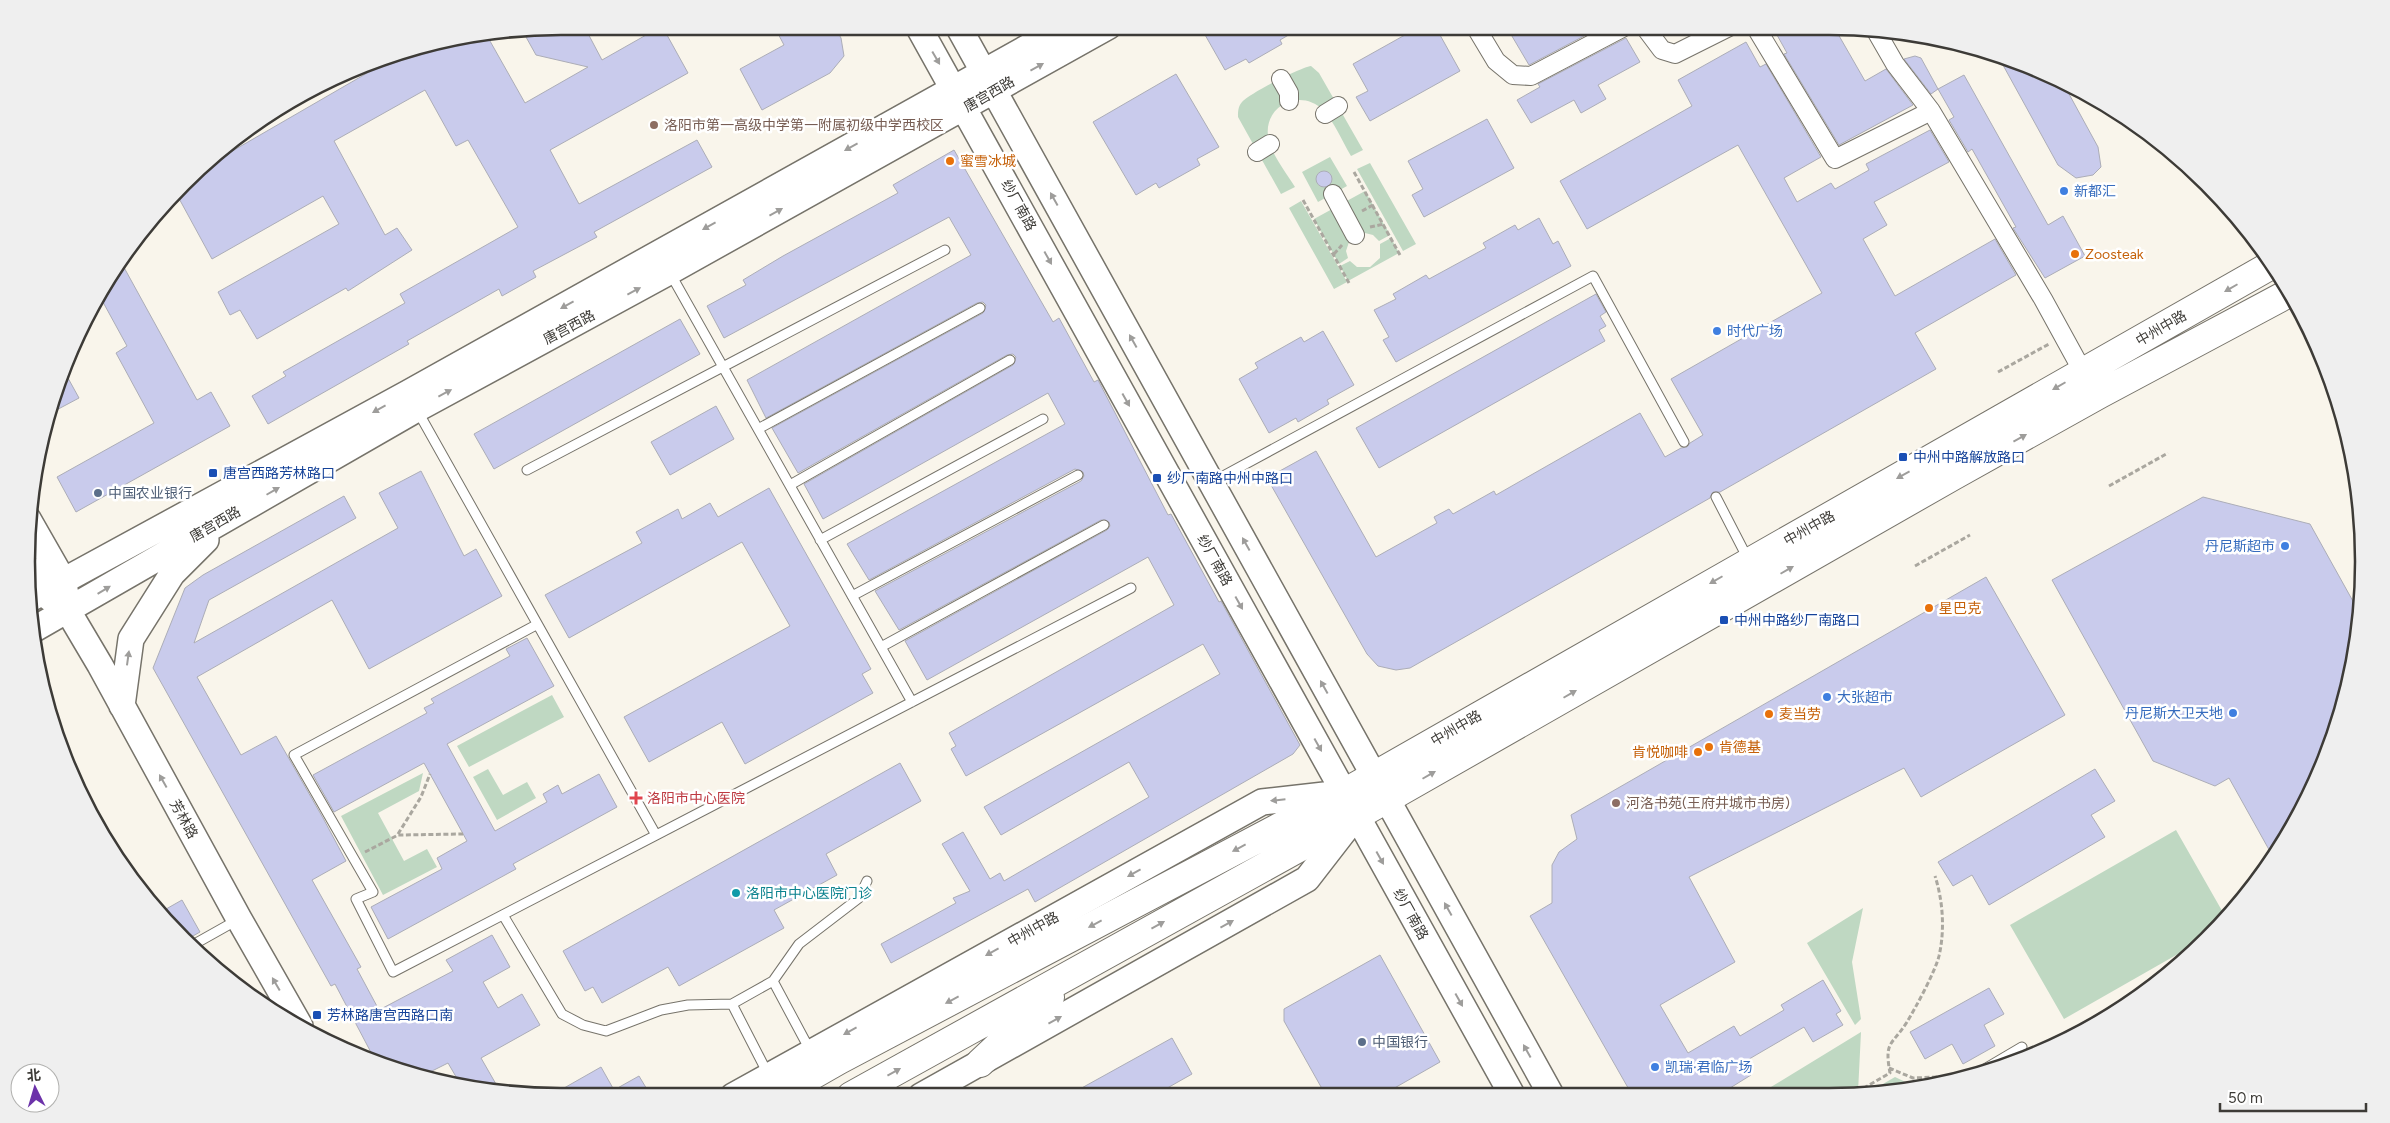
<svg xmlns="http://www.w3.org/2000/svg" width="2390" height="1123" font-family="Figtree,'Noto Sans SC',sans-serif">
<rect width="100%" height="100%" fill="#f9f5eb"/>
<path fill="#bfd8c2" d="M1311 66 1319 73 1363 150 1351 156C1342 141 1335 123 1323 110 1301 88 1264 105 1268 136 1270 153 1286 172 1295 187L1281 194 1238 117C1238 111 1238 107 1242 102 1250 93 1299 68 1311 66Z
M1330 157 1347 186 1318 202 1302 172Z
M1370 163 1416 244 1403 251 1357 169Z
M1365 191 1390 235 1379 241 1373 235 1361 232 1350 239 1346 251 1348 258 1339 264 1314 219Z
M1301 201 1347 282 1334 289 1289 208Z
M1391 238 1399 253 1348 281 1340 266 1350 261 1357 267H1370L1380 258V244Z
M552 695 564 717 469 767 457 746Z
M488 769 503 795 527 782 536 798 497 820 473 777Z
M423 773 419 791 378 813 404 861 427 849 437 867 383 895 341 816Z
M2176 830 2225 916 2199 942 2064 1019 2010 925Z
M1863 908 1852 962 1861 1019 1855 1025 1807 943Z
M1861 1032 1858 1092 1761 1093Z
M1895 1077 1914 1086 1926 1085 1899 1092H1869Z"/>
<path fill="#c9cbec" stroke="#acadb7" d="M562 26H584L602 60 662 26 688 73 550 150 579 204 697 140 712 167 594 232 597 237 533 271 536 277 502 296 499 289 407 341 409 344 268 424 252 396 286 376 283 372 405 303 400 294 518 227 468 140 456 146 425 90 334 141 385 235 397 228 412 250 348 291 346 288 257 339 240 310 230 315 218 292 339 224 323 196 212 259 176 193 203 168 407 50 457 36 486 34 525 103 588 67 536 55 526 37 529 29Z
M774 26H834L841 38 844 56 830 73 762 110 740 69 784 45Z
M1200 26H1304L1280 40 1282 44 1249 63 1246 59 1225 70Z
M1421 26H1435L1460 71 1370 121 1356 97 1368 91 1353 64Z
M1506 26H1603L1529 65Z
M1772 26 1834 27 1865 81 1886 69 1913 105 1839 145 1784 54 1787 53Z
M1626 38 1640 62 1598 85 1606 99 1581 113 1574 100 1531 123 1517 100 1540 87 1538 84Z
M1746 42 1760 67 1766 64 1821 157 1784 178 1797 202 1831 183 1835 189 1869 170 1866 164 1930 130 1949 162 1874 202 1887 225 1863 239 1895 296 1995 239 2016 275 1915 333 1936 369 1720 492H1713L1710 498 1410 668 1396 670 1378 666 1367 654 1267 478 1316 451 1376 557 1437 523 1434 517 1449 509 1453 514 1494 491 1496 495 1640 413 1665 457 1681 448 1687 447 1690 443 1703 435 1671 379 1822 293 1738 145 1587 229 1560 181 1692 106 1678 80Z
M1915 56 1921 58 1938 89 1931 94 1904 59Z
M1998 56 2034 67 2063 83 2098 147 2101 167 2093 175 2076 178 2058 165Z
M1176 74 1219 147 1197 159 1200 165 1159 188 1156 183 1136 195 1093 122Z
M1964 75 2048 225 2063 216 2085 256 2045 278 2013 228 2016 227 1972 149 1968 152 1949 120 1954 117 1938 89Z
M1487 119 1514 168 1424 217 1412 195 1423 189 1408 161Z
M954 150 1053 322 1059 318 1094 382 1098 380 1168 515 1171 514 1219 602 1221 601 1300 745 1293 754 1035 902 1028 889 891 963 881 944 956 903 953 898 970 891 942 844 963 832 990 879 1000 873 1004 881 1149 797 1129 762 1001 835 984 807 1220 674 1203 644 966 776 951 749 956 746 949 733 1174 605 1148 557 927 680 905 641 1107 530 1110 526 1109 522 1101 520 899 630 875 591 1081 481 1084 476 1083 472 1075 469 869 580 847 544 1065 424 1048 393 823 519 804 484 1013 365 1016 357 1013 354 1007 355 798 473 772 428 983 313 986 305 983 302 977 303 766 418 747 380 971 255 949 217 724 338 707 306 746 285 743 280 783 256 898 193 893 185Z
M1316 179a8 8 0 1 1 16 0a8 8 0 1 1-16 0Z
M1539 218 1553 244 1558 241 1571 266 1396 362 1383 340 1389 337 1374 310 1396 299 1393 294 1426 275 1429 279 1486 248 1483 243 1515 225 1518 230Z
M121 262 197 400 211 392 230 426 76 512 57 477 154 423 116 353 127 346 98 293Z
M1596 294 1606 312 1600 316 1606 326 1599 330 1605 341 1379 468 1356 428Z
M680 319 700 354 494 469 474 434Z
M1323 331 1354 385 1327 400 1329 404 1298 422 1296 418 1269 433 1239 379 1258 368 1255 363 1301 337 1304 342Z
M63 369 79 398 49 414 54 400Z
M716 406 734 439 670 475 651 442Z
M421 471 464 556 476 549 502 596 369 669 332 600 197 677 241 755 276 736 323 818 346 861 312 880 361 967 357 969 379 1010 453 971 446 960 492 935 510 967 483 982 498 1008 522 994 540 1025 481 1058 500 1091 462 1087 448 1063 422 1076 376 1062 335 984 331 986 153 668 185 588 203 575 344 496 356 518 209 600 194 643 398 528 379 493Z
M769 488 871 669 862 674 873 693 745 764 722 722 649 762 624 717 790 626 742 542 569 638 545 595 642 543 636 532 678 509 682 519 710 503 718 517Z
M2203 497 2310 524 2359 612 2353 666 2323 767 2272 855 2229 778 2215 786 2153 761 2052 580Z
M1986 577 2065 715 1921 797 1904 768 1689 877 1735 962 1660 1005 1688 1053 1734 1026 1740 1036 1784 1010 1781 1005 1823 980 1841 1011 1836 1014 1843 1025 1813 1042 1804 1027 1744 1062 1751 1075 1722 1093H1631L1530 916 1552 903V865L1559 852 1577 839 1571 815Z
M527 638 554 686 447 744 495 831 547 802 543 794 558 785 562 794 599 774 617 807 513 864 516 869 388 939 371 907 442 869 437 858 467 841 424 763 334 812 313 775 427 713 424 708 434 703 431 699 510 656 506 649Z
M900 763 921 801 826 854 837 875 774 910 784 928 679 986 668 967 602 1003 593 987 585 991 563 951Z
M2095 769 2115 801 2091 815 2105 837 1989 905 1972 875 1953 886 1938 862Z
M182 900 200 932 184 941 159 913Z
M1380 955 1440 1062 1384 1094H1325L1284 1021V1009Z
M1989 988 2004 1014 1984 1025 1995 1046 1963 1064 1952 1044 1925 1059 1910 1032Z
M1172 1038 1192 1074 1155 1095H1069Z
M601 1067 614 1090 639 1076 651 1096H550Z"/>
<g fill="none" stroke-linecap="round" stroke-linejoin="round">
<defs>
<path id="lane" d="M670 273 912 702
M417 410 656 835
M758 429 980 308
M527 470 945 250
M1214 481 1593 276 1684 442
M790 485 1010 360
M1716 497 1748 559
M820 540 1043 419
M852 596 1078 475
M536 625 294 755 373 892 356 899 393 972 1131 588
M881 647 1104 525
M503 915 562 1014 583 1025 606 1031 661 1010 688 1005 732 1004 773 981 799 944 859 898 867 881
M191 946 239 919
M773 981 811 1052
M732 1004 769 1076
M1983 1070 2022 1047"/>
<path id="street" d="M1475 26 1496 61 1513 75 1531 76 1626 26
M1644 26 1662 50 1675 54 1731 26
M1755 26 1835 159 1931 111 2043 299 2083 372
M1876 31 1895 64 1931 111
M1281 79 1289 93V101
M1325 114 1338 106
M1257 152 1270 144
M1333 194 1355 235"/>
<path id="secondary" d="M918 26 1511 1093
M958 26 1550 1093
M28 519 64 582 68 611 100 665 239 919 300 1026
M29 569 42 592 55 602
M30 599 408 393 1066 26
M31 631 417 409 669 272 1109 26
M122 706 131 639 172 574 206 540
M733 1096 1262 802 1342 793
M921 1096 1307 879 1355 817"/>
<path id="primary" d="M980 1063 1050 997
M776 1096 839 1060 1344 793 2273 264
M851 1096 1387 799 1953 476 2100 394 2289 293"/>
</defs>
<use href="#lane" stroke="#76736a" stroke-width="11"/>
<use href="#street" stroke="#76736a" stroke-width="20"/>
<use href="#secondary" stroke="#76736a" stroke-width="28"/>
<use href="#primary" stroke="#76736a" stroke-width="30"/>
<path stroke="#aaa79f" stroke-width="3" stroke-dasharray="5 2.5" stroke-linecap="butt" d="M1354 172 1400 255
M1303 200 1349 283
M1362 211 1373 205
M1370 227 1384 224
M1334 254 1342 245
M1998 372 2049 344
M2109 486 2168 453
M1915 566 1970 535
M398 834 421 797 430 774
M365 852 398 835 463 834
M1889 1068 1913 1078 1938 1077
M1857 1092 1890 1073C1884 1040 1892 1046 1907 1022 1916 1007 1935 972 1939 956 1945 930 1943 901 1935 876"/>
<use href="#lane" stroke="#fff" stroke-width="9"/>
<use href="#street" stroke="#fff" stroke-width="18"/>
<use href="#secondary" stroke="#fff" stroke-width="25"/>
<use href="#primary" stroke="#fff" stroke-width="28"/>
</g>
<defs><path id="oneway-solid" d="M-6-.8H1V-3.2L6.5 0L1 3.2V.8H-6Z" transform="scale(1.25)"/></defs>
<g fill="#9e9d9b">
<use href="#oneway-solid" transform="translate(936 58) rotate(60)"/>
<use href="#oneway-solid" transform="translate(1037 67) rotate(-29)"/>
<use href="#oneway-solid" transform="translate(851 147) rotate(151)"/>
<use href="#oneway-solid" transform="translate(1054 199) rotate(-119)"/>
<use href="#oneway-solid" transform="translate(776 212) rotate(-29)"/>
<use href="#oneway-solid" transform="translate(709 226) rotate(151)"/>
<use href="#oneway-solid" transform="translate(1048 258) rotate(61)"/>
<use href="#oneway-solid" transform="translate(2231 288) rotate(150)"/>
<use href="#oneway-solid" transform="translate(634 291) rotate(-28)"/>
<use href="#oneway-solid" transform="translate(567 305) rotate(151)"/>
<use href="#oneway-solid" transform="translate(1133 341) rotate(-119)"/>
<use href="#oneway-solid" transform="translate(2059 386) rotate(150)"/>
<use href="#oneway-solid" transform="translate(445 393) rotate(-28)"/>
<use href="#oneway-solid" transform="translate(1126 400) rotate(61)"/>
<use href="#oneway-solid" transform="translate(379 409) rotate(151)"/>
<use href="#oneway-solid" transform="translate(2020 438) rotate(-29)"/>
<use href="#oneway-solid" transform="translate(1903 475) rotate(151)"/>
<use href="#oneway-solid" transform="translate(273 491) rotate(-30)"/>
<use href="#oneway-solid" transform="translate(1246 544) rotate(-119)"/>
<use href="#oneway-solid" transform="translate(1787 570) rotate(-30)"/>
<use href="#oneway-solid" transform="translate(1716 580) rotate(150)"/>
<use href="#oneway-solid" transform="translate(104 590) rotate(-31)"/>
<use href="#oneway-solid" transform="translate(1239 603) rotate(61)"/>
<use href="#oneway-solid" transform="translate(128 658) rotate(-82)"/>
<use href="#oneway-solid" transform="translate(1324 687) rotate(-119)"/>
<use href="#oneway-solid" transform="translate(1570 694) rotate(-30)"/>
<use href="#oneway-solid" transform="translate(1318 745) rotate(61)"/>
<use href="#oneway-solid" transform="translate(1429 775) rotate(-30)"/>
<use href="#oneway-solid" transform="translate(163 781) rotate(-119)"/>
<use href="#oneway-solid" transform="translate(1278 800) rotate(174)"/>
<use href="#oneway-solid" transform="translate(1239 848) rotate(152)"/>
<use href="#oneway-solid" transform="translate(1380 858) rotate(61)"/>
<use href="#oneway-solid" transform="translate(1134 873) rotate(151)"/>
<use href="#oneway-solid" transform="translate(1448 909) rotate(-119)"/>
<use href="#oneway-solid" transform="translate(1095 924) rotate(152)"/>
<use href="#oneway-solid" transform="translate(1227 924) rotate(-29)"/>
<use href="#oneway-solid" transform="translate(1158 925) rotate(-29)"/>
<use href="#oneway-solid" transform="translate(992 952) rotate(151)"/>
<use href="#oneway-solid" transform="translate(276 984) rotate(-120)"/>
<use href="#oneway-solid" transform="translate(952 1000) rotate(152)"/>
<use href="#oneway-solid" transform="translate(1459 1000) rotate(61)"/>
<use href="#oneway-solid" transform="translate(1055 1020) rotate(-29)"/>
<use href="#oneway-solid" transform="translate(850 1031) rotate(151)"/>
<use href="#oneway-solid" transform="translate(1527 1051) rotate(-119)"/>
<use href="#oneway-solid" transform="translate(894 1072) rotate(-29)"/>
</g>
<g fill="#8d6e63" stroke="#fff" stroke-width="2">
<circle cx="654" cy="125" r="5"/>
<circle cx="1616" cy="803" r="5"/>
</g>
<g fill="#e8710a" stroke="#fff" stroke-width="2">
<circle cx="950" cy="161" r="5"/>
<circle cx="2075" cy="254" r="5"/>
<circle cx="1929" cy="608" r="5"/>
<circle cx="1769" cy="714" r="5"/>
<circle cx="1709" cy="747" r="5"/>
<circle cx="1698" cy="752" r="5"/>
</g>
<g fill="#3f7fe0" stroke="#fff" stroke-width="2">
<circle cx="2064" cy="191" r="5"/>
<circle cx="1717" cy="331" r="5"/>
<circle cx="2285" cy="546" r="5"/>
<circle cx="1827" cy="697" r="5"/>
<circle cx="2233" cy="713" r="5"/>
<circle cx="1655" cy="1067" r="5"/>
</g>
<g fill="#1a4fb4" stroke="#fff" stroke-width="2">
<rect x="1898" y="452" width="10" height="10" rx="2.5"/>
<rect x="208" y="468" width="10" height="10" rx="2.5"/>
<rect x="1152" y="473" width="10" height="10" rx="2.5"/>
<rect x="1719" y="615" width="10" height="10" rx="2.5"/>
<rect x="312" y="1010" width="10" height="10" rx="2.5"/>
</g>
<g fill="#5c6f8a" stroke="#fff" stroke-width="2">
<circle cx="98" cy="493" r="5"/>
<circle cx="1362" cy="1042" r="5"/>
</g>
<path fill="#e0444e" stroke="#fff" stroke-width="2" d="M633.5 790.5h5v5h5v5h-5v5h-5v-5h-5v-5h5z"/>
<circle fill="#0f9aa8" stroke="#fff" stroke-width="2" cx="736" cy="893" r="5"/>
<g text-anchor="middle" stroke-width="5" stroke-linejoin="round" paint-order="stroke">
<g font-size="14" fill="#3d3b37" stroke="#fff">
<text transform="translate(989 94) rotate(-30)" y="5">唐宫西路</text>
<text transform="translate(1019 205) rotate(61)" y="5">纱厂南路</text>
<text transform="translate(569 327) rotate(-28)" y="5">唐宫西路</text>
<text transform="translate(2161 328) rotate(-30)" y="5">中州中路</text>
<text transform="translate(215 524) rotate(-30)" y="5">唐宫西路</text>
<text transform="translate(1809 528) rotate(-29)" y="5">中州中路</text>
<text transform="translate(1215 560) rotate(61)" y="5">纱厂南路</text>
<text transform="translate(1456 728) rotate(-30)" y="5">中州中路</text>
<text transform="translate(184 819) rotate(61)" y="5">芳林路</text>
<text transform="translate(1411 914) rotate(61)" y="5">纱厂南路</text>
<text transform="translate(1033 929) rotate(-29)" y="5">中州中路</text>
</g>
<g font-size="14" fill="#785e54" stroke="#fff" text-anchor="start">
<text x="664" y="130">洛阳市第一高级中学第一附属初级中学西校区</text>
<text x="1626" y="808">河洛书苑(王府井城市书房)</text>
</g>
<g font-size="14" fill="#c56008" stroke="#fff" text-anchor="start">
<text x="960" y="166">蜜雪冰城</text>
<text x="2085" y="259">Zoosteak</text>
<text x="1939" y="613">星巴克</text>
<text x="1779" y="719">麦当劳</text>
<text x="1719" y="752">肯德基</text>
<text x="1688" y="757" text-anchor="end">肯悦咖啡</text>
</g>
<g font-size="14" fill="#366cbe" stroke="#fff" text-anchor="start">
<text x="2074" y="196">新都汇</text>
<text x="1727" y="336">时代广场</text>
<text x="2275" y="551" text-anchor="end">丹尼斯超市</text>
<text x="1837" y="702">大张超市</text>
<text x="2223" y="718" text-anchor="end">丹尼斯大卫天地</text>
<text x="1665" y="1072">凯瑞·君临广场</text>
</g>
<g font-size="14" fill="#164399" stroke="#fff" text-anchor="start">
<text x="1913" y="462">中州中路解放路口</text>
<text x="223" y="478">唐宫西路芳林路口</text>
<text x="1167" y="483">纱厂南路中州中路口</text>
<text x="1734" y="625">中州中路纱厂南路口</text>
<text x="327" y="1020">芳林路唐宫西路口南</text>
</g>
<g font-size="14" fill="#4e5e75" stroke="#fff" text-anchor="start">
<text x="108" y="498">中国农业银行</text>
<text x="1372" y="1047">中国银行</text>
</g>
<g font-size="14" fill="#be3a42" stroke="#fff" text-anchor="start">
<text x="647" y="803">洛阳市中心医院</text>
</g>
<g font-size="14" fill="#0d838f" stroke="#fff" text-anchor="start">
<text x="746" y="898">洛阳市中心医院门诊</text>
</g>
</g>
<path d="M0 0H2390V1123H0ZM561 35H1829A526 526 0 0 1 2355 561V562A526 526 0 0 1 1829 1088H561A526 526 0 0 1 35 562V561A526 526 0 0 1 561 35Z" fill="#efefef" fill-rule="evenodd"/>
<path fill="none" stroke="#3d3b37" stroke-width="2.5" d="M561 35H1829A526 526 0 0 1 2355 561V562A526 526 0 0 1 1829 1088H561A526 526 0 0 1 35 562V561A526 526 0 0 1 561 35Z"/>
<g transform="translate(35 1088) rotate(355)"><circle r="24" fill="#ffffff" stroke="#b1b1af"/>
<path d="M0-4L9 19L0 12L-9 19Z" fill="#6c32a9"/>
<text y="-8" font-size="14" font-weight="bold" text-anchor="middle" fill="#3d3b37">北</text>
</g>
<path d="M2220 1103v8h146v-8" fill="none" stroke="#3d3b37" stroke-width="2.5"/>
<text x="2228" y="1103" font-size="15" fill="#3d3b37" stroke="#ffffff" stroke-width="4" paint-order="stroke">50 m</text>
</svg>
